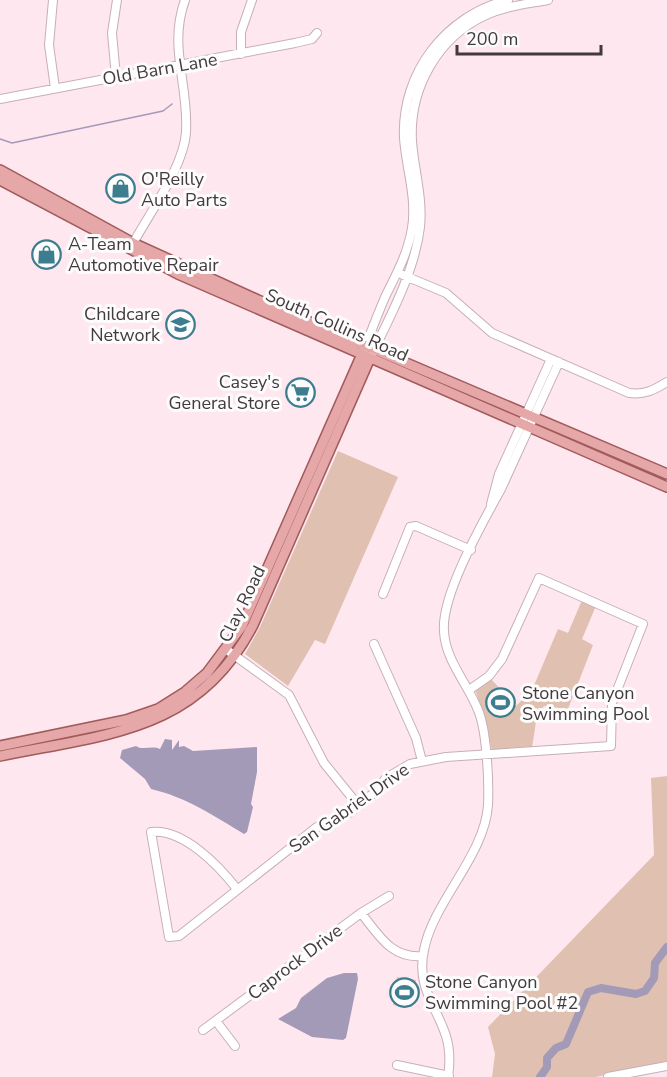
<svg xmlns="http://www.w3.org/2000/svg" width="667" height="1077" font-family="'Nunito Sans',sans-serif">
<rect width="100%" height="100%" fill="#ffe7f0"/>
<path fill="#e0c0b0" d="M338 451 398 477 325 644 315 640 288 686 245 654 260 627Z
M582 600 596 606 582 639 593 645 568 709 544 706 537 715 532 748 492 751 485 719 475 689 490 678 516 706 532 690 558 629 568 633Z
M667 776V1061L596 1077H492L495 1054 488 1027 654 855 651 778Z
M397 977 416 980 412 1007 393 1005Z"/>
<path fill="#a39ab8" d="M165 739 172 740V750L179 740V747L184 746 193 751 257 747V772L251 804 253 807 247 832 244 834C214 816 186 797 151 789L145 779 120 758 122 750 136 746C143 751 152 745 160 749Z
M344 973H357L358 979 346 1038 343 1040 312 1037 278 1019 296 1008 301 998 327 978Z"/>
<g fill="none" stroke-linecap="round" stroke-linejoin="round">
<path stroke="#a39ab8" stroke-width="1.5" d="M0 139 12 143 163 111 172 104"/>
<path stroke="#a39ab8" stroke-width="8" d="M540 1077 547 1067V1058L556 1048 566 1044 588 992 601 988 636 994 645 991 654 978 655 963 667 947"/>
<defs>
<path id="minor" d="M53 0 49 45 55 88
M241 54V32L252 0
M116 77 112 33 117 0
M0 99 295 43 312 39 317 33
M131 247C148 215 184 167 186 132 189 85 168 47 185 0
M403 275 446 293 492 333 629 393C645 395 654 390 667 382
M364 350C371 332 378 313 386 295 397 273 408 253 412 228 417 197 406 168 404 138 401 73 446 15 508 0
M372 354C391 315 415 270 420 227 423 197 414 170 412 141 409 88 438 37 486 15 506 6 527 4 548 0
M491 504 499 474 551 359
M383 594 410 527 416 526 471 550
M374 644 416 738 422 761
M227 650 289 695 324 763 358 805
M237 889C219 866 183 828 151 832L169 937 179 936 317 827 349 813 375 792 386 778 410 764 446 757 611 746 612 703 643 624 539 578 502 659 489 676 469 690
M361 913C379 935 391 959 423 956
M216 1021 235 1046
M203 1030 361 913 389 896
M397 1065 449 1076
M448 1077C450 1064 450 1049 446 1036 436 1005 416 987 424 950 433 902 485 855 488 805 489 782 487 731 478 710 468 684 445 660 444 631 441 595 483 522 501 489L559 362
M608 1077 667 1066"/>
<path id="major" d="M0 170 133 243 258 300 667 474
M0 180 178 274 667 487
M0 746 126 720 158 709 185 692 207 673 242 626 362 354
M0 756C106 734 198 732 253 625L370 358"/>
</defs>
<use href="#minor" stroke="#c6afb8" stroke-width="10"/>
<use href="#major" stroke="#a15b5c" stroke-width="12"/>
<use href="#minor" stroke="#fff" stroke-width="8"/>
<use href="#major" stroke="#e5a7a7" stroke-width="9"/>
</g>
<defs>
<symbol id="shop-ring" viewBox="-11 -11 22 22"><circle r="9.5" fill="#fcfcfc" stroke="#3c7e8f" stroke-width="1.5"/><path d="M-5-2.5h2.3a2.7 3.5 0 0 1 5.4 0H5L5.5 6h-11ZM-1.5-2.5h3a1.5 2.3 0 0 0-3 0Z" fill="#3c7e8f"/></symbol>
<symbol id="school-ring" viewBox="-11 -11 22 22"><circle r="9.5" fill="#fcfcfc" stroke="#3c7e8f" stroke-width="1.5"/><path d="M0-5L7-2L0 1L-7-2ZM-4 1L0 2.5L4 1V4Q0 6-4 4Z" fill="#3c7e8f"/></symbol>
<symbol id="supermarket-ring" viewBox="-11 -11 22 22"><circle r="9.5" fill="#fcfcfc" stroke="#3c7e8f" stroke-width="1.5"/><path d="M-6-5.5h2.5l.6 2H6L4.5 2H-2.5L-4.4-4H-6ZM-1.5 3.2a1.3 1.3 0 1 0 .1 0ZM3 3.2a1.3 1.3 0 1 0 .1 0Z" fill="#3c7e8f"/></symbol>
<symbol id="stadium-ring" viewBox="-11 -11 22 22"><circle r="9.5" fill="#fcfcfc" stroke="#3c7e8f" stroke-width="1.5"/><path d="M0-5a6.5 5 0 1 0 0 10a6.5 5 0 1 0 0-10ZM-3.5-1.8h7v3.6h-7Z" fill="#3c7e8f"/></symbol>
</defs>
<g fill-rule="evenodd">
<use href="#shop-ring" x="104" y="172" width="33" height="33"/>
<use href="#shop-ring" x="30" y="238" width="33" height="33"/>
<use href="#school-ring" x="164" y="308" width="33" height="33"/>
<use href="#supermarket-ring" x="284" y="376" width="33" height="33"/>
<use href="#stadium-ring" x="484" y="686" width="33" height="33"/>
<use href="#stadium-ring" x="388" y="976" width="33" height="33"/>
</g>
<g text-anchor="middle" stroke-width="6" stroke-linejoin="round" paint-order="stroke">
<g font-size="18" fill="#433a3d" stroke="#fcfcfc">
<text transform="translate(160 69) rotate(-10)" y="6">Old Barn Lane</text>
<text transform="translate(337 325) rotate(24)" y="6">South Collins Road</text>
<text transform="translate(242 604) rotate(-64)" y="6">Clay Road</text>
<text transform="translate(349 808) rotate(-35)" y="6">San Gabriel Drive</text>
<text transform="translate(295 962) rotate(-37)" y="6">Caprock Drive</text>
</g>
<g font-size="18" fill="#433a3d" stroke="#fcfcfc" text-anchor="start">
<text x="141" y="185">O'Reilly<tspan x="141" dy="21">Auto Parts</tspan></text>
<text x="68" y="250">A-Team<tspan x="68" dy="21">Automotive Repair</tspan></text>
<text x="160" y="320" text-anchor="end">Childcare<tspan x="160" dy="21">Network</tspan></text>
<text x="280" y="388" text-anchor="end">Casey's<tspan x="280" dy="21">General Store</tspan></text>
<text x="522" y="699">Stone Canyon<tspan x="522" dy="21">Swimming Pool</tspan></text>
<text x="425" y="988">Stone Canyon<tspan x="425" dy="21">Swimming Pool #2</tspan></text>
</g>
</g>
<path d="M457 45v9h144v-9" fill="none" stroke="#433a3d" stroke-width="3"/>
<text x="466" y="45" font-size="18" fill="#433a3d" stroke="#fcfcfc" stroke-width="4.5" paint-order="stroke">200 m</text>
</svg>
